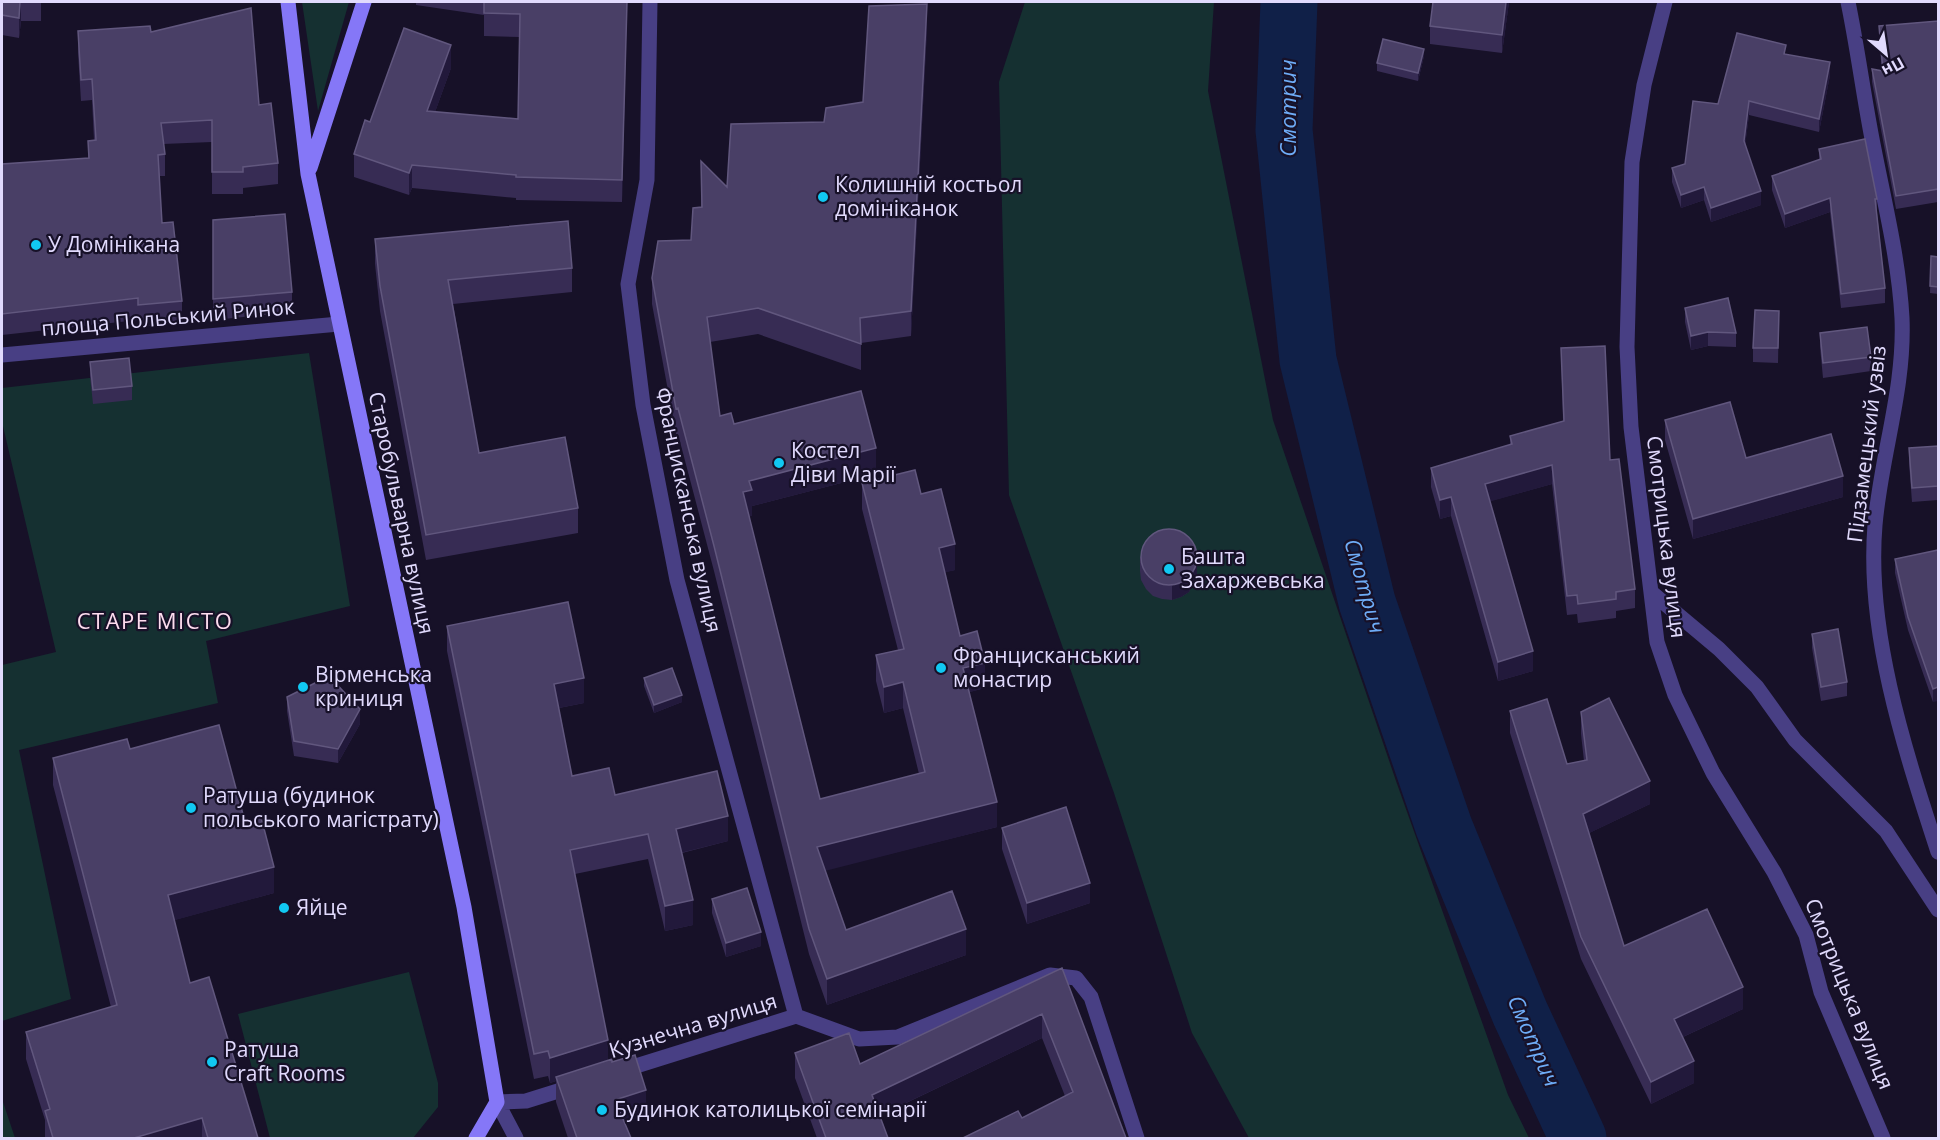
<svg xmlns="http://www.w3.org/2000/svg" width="1940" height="1140" font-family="'Open Sans',sans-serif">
<rect width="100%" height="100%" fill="#171128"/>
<path fill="#153031" d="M302 2H349L318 111Z
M1025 2H1214L1208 91 1273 420 1396 781 1508 1095 1529 1138H1249L1192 1033 1114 793 1009 495 999 82Z
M309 353 350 606 206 641 218 703 19 750 71 999 2 1021V665L56 652 2 422V388Z
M409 972 438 1083V1107L413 1138H270L238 1014Z
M2 1099 15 1138H2Z"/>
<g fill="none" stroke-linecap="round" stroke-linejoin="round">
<path stroke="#102048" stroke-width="57" d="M1289 2 1284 130 1308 360 1367 602 1444 827 1520 1013 1578 1138"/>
<path stroke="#483f84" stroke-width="15" d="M650 2 647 180 628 284 643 405 677 580 796 1016
M1665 2 1644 85 1632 162 1627 347 1631 427 1657 642 1675 695 1713 773 1774 872 1806 935 1821 992 1883 1138
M1848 2C1858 50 1864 100 1874 149 1885 205 1899 261 1902 318 1905 389 1881 455 1875 525 1866 633 1905 750 1938 852
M2 355 339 324
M1651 592 1719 649 1757 687 1795 740 1886 831 1938 910
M620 1071 796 1016 859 1039 898 1037 1050 975 1076 978 1091 997 1137 1138
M516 1138 497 1102 526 1101 574 1086"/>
<path stroke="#8577f7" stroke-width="15" d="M288 2 308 174 464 907 497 1102 476 1138
M310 168 364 2"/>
</g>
<path fill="#372c54" d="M2 2H41V21H21L19 38 2 35Z
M416 2H627L622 202 516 200V198L412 188 409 195 354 177V154L370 122 451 68 435 112 518 119 520 37 484 36V15L416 5Z
M1509 2 1502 53 1430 44V26Z
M1938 21V202L1896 209 1872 82V69L1882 71 1879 39V26Z
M927 29 911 336 861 343V370L758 334 710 342 720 416 734 424 876 474 752 506V516H749L820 799 919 774 903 708 884 713 876 681V655L898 650 862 509V483L921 494 955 570 945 572 960 636 985 688 969 692 997 827 825 870 846 930 966 955 827 1005 809 954 714 571 678 434H676L652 304V278L691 240 701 207V161L727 187 863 102Z
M78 31 151 32 259 105 278 163V184L243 188V194H212V142L163 144 165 154V176H159L162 223 182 301V323L138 327V320L2 335V164L88 159V141L94 140 92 100 81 101 78 53Z
M1786 54 1830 75 1819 132 1749 115 1745 145 1761 205 1711 222 1704 200 1681 208 1672 182V168L1685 164 1718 104Z
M1424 56 1418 81 1377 71V63Z
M1819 149 1877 199V213L1885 288V303L1841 308 1830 212 1785 228 1772 190V176L1819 160Z
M213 220 292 292V312L213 320Z
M375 239 572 268V292L453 304 479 453 578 508V533L426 560 380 311 375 264Z
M1931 256 1938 257V294L1930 293Z
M1685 308 1736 333V347L1708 346 1691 350 1685 322Z
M1779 311 1778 363 1753 362V348Z
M1820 333 1871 357V371L1823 378 1820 347Z
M1561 348 1610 460 1635 589V608L1616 611V618L1578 623 1577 614 1567 615 1552 484 1490 501 1533 671 1498 681 1451 516 1440 519 1431 487V468L1510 445V436L1563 421Z
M90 362 132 386V400L93 404 90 376Z
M1665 420 1746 458 1843 497 1693 539 1665 440Z
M1938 446V500L1912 502 1909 463V448Z
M1938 550 1933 702 1908 630 1895 573V559Z
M1140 557 1197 575 1189 592 1181 597 1172 600 1162 599 1153 596 1146 589 1141 580 1140 571Z
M447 626 584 703 559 708 572 776 615 795 728 841 682 853 693 925 665 931 648 859 575 874 608 1061 612 1062 646 1115 624 1122 631 1138H568L556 1102V1081L550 1083 548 1076 534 1079 447 651Z
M1812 634 1847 682V696L1821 701 1812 648Z
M644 678 682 702 654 713 644 686Z
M287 697 360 724 338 763 294 756 287 711Z
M1510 711 1567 764 1584 761 1581 734V712L1650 804 1589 833 1624 946 1743 1009 1683 1037 1694 1083 1651 1104 1581 959 1510 733Z
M130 749 245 822 274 893 174 920 190 983 258 1138H45V1120L26 1059V1032L111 1007 53 785V758Z
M1002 828 1090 903 1027 924 1002 849Z
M712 899 761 946 726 957 712 913Z
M1062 968 1126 1138 1022 1118 1065 1096 1042 1038 879 1116 888 1138H817L795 1078V1053L860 1064Z"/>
<path fill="#22193b" d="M21 2V21L19 38V18Z
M627 2 622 202V180Z
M1506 2H1509L1502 53V35Z
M927 4V29L911 336V311Z
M451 45V68L427 134V111Z
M1424 49V56L1418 81V73Z
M1830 62V75L1819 132V119Z
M1749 101V115L1744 155V141Z
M412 165V188L409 195V173Z
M1704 187V200L1681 208V195Z
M1761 191V205L1711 222V208Z
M1830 198V212L1785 228V214Z
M1708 332V346L1691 350V336Z
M876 448V474L752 506V516L743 518V492L749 481Z
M1552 465V484L1485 503V484Z
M1843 476V497L1693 539V519Z
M1451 497V516L1440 519V500Z
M955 544V570L939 574V548Z
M1197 561V575L1189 592 1181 597 1172 600V586Z
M1533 651V671L1498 681V662Z
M985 663V688L963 694V668Z
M584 678V703L554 709V684Z
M903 682V708L884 713V687Z
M1938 687V701L1933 702V689Z
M682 695V702L654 713V705Z
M360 709V724L338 763V749Z
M1650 781V804L1583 836V814Z
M997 802V827L817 873V847Z
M728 816V841L676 854V829Z
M274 867V893L168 922V895Z
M1090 883V903L1027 924V903Z
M693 900V925L665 931V906Z
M966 929V955L827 1005V979Z
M761 932V946L726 957V943Z
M1743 987V1009L1674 1041V1019Z
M1042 1014V1038L872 1119V1095Z
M608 1040V1065L556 1077V1081L550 1083V1058Z
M1694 1061V1083L1651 1104V1082Z
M646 1090V1115L615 1125V1100Z
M202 1118V1138H134Z"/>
<path fill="#493f66" stroke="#61577e" stroke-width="1.5" d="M2 2H20L19 18 2 15Z
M484 2H627L622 180 516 177V175L412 165 409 173 354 154 365 120 370 122 404 28 451 45 427 111 518 119 520 14 484 13Z
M1433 2H1506L1502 35 1430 26Z
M927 4 911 311 860 318 861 344 758 308 707 317 720 416 731 413 734 424 861 391 876 448 749 481 752 490 743 492 820 799 925 772 903 682 884 687 876 655 904 649 862 483 915 470 921 494 941 489 955 544 939 548 960 636 977 631 985 663 963 668 997 802 817 847 846 930 952 891 966 929 827 979 809 929 714 546 678 408 676 409 652 278 658 241 691 240 693 208 702 207 701 161 727 187 731 124 824 122 826 108 863 102 869 6Z
M251 8 259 105 271 103 278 163 243 167V172H212V120L161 123 165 154 158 155 162 223 173 222 182 301 138 305V298L2 314V164L89 158 88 141 96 140 92 79 81 80 78 31 150 26 151 32Z
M1938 21V189L1896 196 1872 69 1883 71 1879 26Z
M1737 33 1786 45 1784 54 1830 62 1819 119 1749 101 1744 141 1761 191 1711 208 1704 187 1681 195 1672 168 1685 164 1693 101 1718 104Z
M1383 39 1424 49 1418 73 1377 63Z
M1865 139 1877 199H1875L1885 288 1841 294 1830 198 1785 214 1772 176 1821 159 1819 149Z
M285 214 292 292 213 299V220Z
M568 221 572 268 448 280 479 453 565 437 578 508 426 535 380 286 375 239Z
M1931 256 1938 257V287L1930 286Z
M1728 298 1736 333 1708 332 1691 336 1685 308Z
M1755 310 1779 311 1778 348H1753Z
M1867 327 1871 357 1823 363 1820 333Z
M1605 346 1610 460 1619 459 1635 589 1616 592V599L1578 604 1577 595 1567 596 1552 465 1485 484 1533 651 1498 662 1451 497 1440 500 1431 468 1512 444 1510 436 1564 421 1561 348Z
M129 358 132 386 93 390 90 362Z
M1730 402 1746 458 1831 434 1843 476 1693 519 1665 420Z
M1938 446V486L1912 488 1909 448Z
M1141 557a28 28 0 1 1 56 0a28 28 0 1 1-56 0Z
M1938 550V687L1933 689 1908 617 1895 559Z
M568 602 584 678 554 684 572 776 609 768 615 795 717 771 728 816 676 829 693 900 665 906 648 834 570 850 608 1040 550 1058 548 1051 534 1054 447 626Z
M1838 629 1847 682 1821 687 1812 634Z
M672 668 682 695 654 705 644 678Z
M329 676 360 709 338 749 294 741 287 697Z
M1609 698 1650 781 1583 814 1624 946 1707 909 1743 987 1674 1019 1694 1061 1651 1082 1581 937 1510 711 1547 699 1567 764 1587 760 1581 712Z
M219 725 245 822 261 817 274 867 168 895 190 983 209 977 258 1138H208L202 1118 134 1138H53L45 1111 50 1109 26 1032 117 1005 53 758 127 739 130 749Z
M1066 807 1090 883 1027 903 1002 828Z
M747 888 761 932 726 943 712 899Z
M1062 968 1126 1138H963L1018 1111 1022 1118 1073 1092 1042 1014 872 1095 888 1138H825H826L795 1053 849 1033 860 1064Z
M635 1055 646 1090 615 1100 631 1138H577L556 1077 612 1059V1062Z"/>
<g fill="#11c8f2" stroke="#171128" stroke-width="2">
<circle cx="823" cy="197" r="6"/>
<circle cx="36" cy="245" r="6"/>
<circle cx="779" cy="463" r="6"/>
<circle cx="1169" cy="569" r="6"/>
<circle cx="941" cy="668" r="6"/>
<circle cx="303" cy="687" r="6"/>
<circle cx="191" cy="808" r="6"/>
<circle cx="284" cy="908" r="6"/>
<circle cx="212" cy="1062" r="6"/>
<circle cx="602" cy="1110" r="6"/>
</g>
<g text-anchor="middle" stroke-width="4.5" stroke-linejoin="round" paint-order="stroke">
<g font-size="21" fill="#e1dafd" stroke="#171128" text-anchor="start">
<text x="835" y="192">Колишній костьол<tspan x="835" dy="24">домініканок</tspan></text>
<text x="48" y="252">У Домінікана</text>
<text x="791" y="458">Костел<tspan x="791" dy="24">Діви Марії</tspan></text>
<text x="1181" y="564">Башта<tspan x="1181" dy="24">Захаржевська</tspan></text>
<text x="953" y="663">Францисканський<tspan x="953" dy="24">монастир</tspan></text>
<text x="315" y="682">Вірменська<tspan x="315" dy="24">криниця</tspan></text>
<text x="203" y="803">Ратуша (будинок<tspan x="203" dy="24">польського магістрату)</tspan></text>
<text x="296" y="915">Яйце</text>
<text x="224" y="1057">Ратуша<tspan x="224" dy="24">Craft Rooms</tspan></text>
<text x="614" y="1117">Будинок католицької семінарії</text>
</g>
<g font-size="21" fill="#e1dafd" stroke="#171128">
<text transform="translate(168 318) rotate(-5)" y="7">площа Польський Ринок</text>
<text transform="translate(1867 444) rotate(-83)" y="7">Підзамецький узвіз</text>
<text transform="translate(688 510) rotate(78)" y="7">Францисканська вулиця</text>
<text transform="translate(401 513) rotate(78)" y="7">Старобульварна вулиця</text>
<text transform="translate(1666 537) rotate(83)" y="7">Смотрицька вулиця</text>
<text transform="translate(1849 994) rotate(68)" y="7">Смотрицька вулиця</text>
<text transform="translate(693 1026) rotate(-17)" y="7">Кузнечна вулиця</text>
</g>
<g font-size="22" font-style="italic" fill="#6eacf7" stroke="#171128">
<text transform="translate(1288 108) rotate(-90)" y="8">Смотрич</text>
<text transform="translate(1365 586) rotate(74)" y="8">Смотрич</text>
<text transform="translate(1534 1041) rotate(66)" y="8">Смотрич</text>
</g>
<g font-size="22" letter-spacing="1.5" fill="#fddcee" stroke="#171128">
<text x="155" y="629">СТАРЕ МІСТО</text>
</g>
</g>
<rect width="1940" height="1140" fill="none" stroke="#e1dafd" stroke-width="6"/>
<g transform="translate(1886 54) rotate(151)" stroke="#171128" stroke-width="4.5" paint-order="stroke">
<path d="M0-4.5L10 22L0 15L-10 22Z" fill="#e1dafd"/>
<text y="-9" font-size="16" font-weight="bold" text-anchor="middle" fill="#e1dafd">Пн</text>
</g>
</svg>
